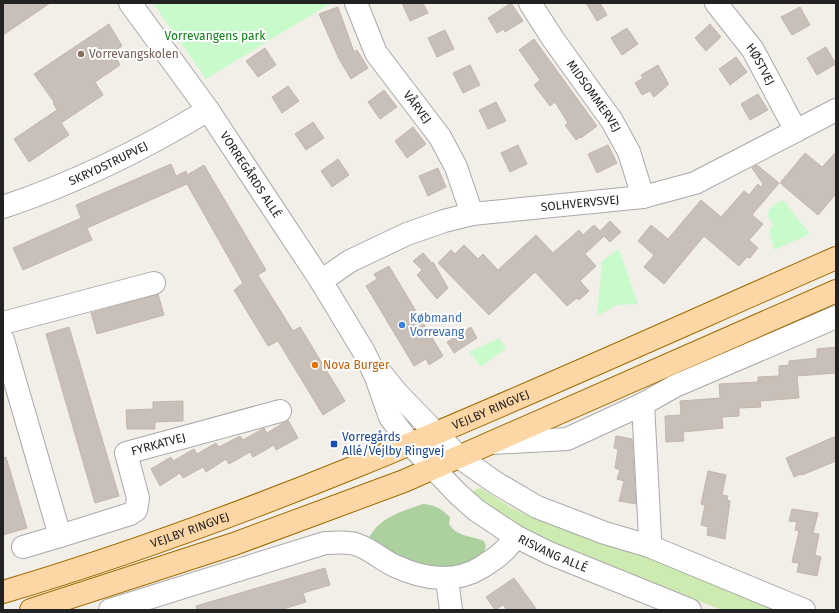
<svg xmlns="http://www.w3.org/2000/svg" width="839" height="613" font-family="'Fira Sans',sans-serif">
<rect width="100%" height="100%" fill="#f2efe9"/>
<path fill="#cdebb0" d="M480 488 512 508 547 523 633 549 782 610H722L535 536 468 493Z"/>
<path fill="#add19e" d="M423 504C436 505 441 509 450 517L449 524C457 537 470 535 484 541L486 546 483 555 479 560 435 571 367 542C377 518 400 512 423 504Z"/>
<path fill="#c8facc" d="M153 3H331L206 79Z
M783 200 810 234 774 250 769 230 774 224C761 213 771 205 783 200Z
M619 249 638 304 617 305 597 316 602 261Z
M499 338 506 348 481 367 469 352Z"/>
<path fill="#c7bfb8" stroke="#c4b6ab" d="M3 3H50L3 35Z
M402 3H423L428 13 410 21Z
M511 3 523 21 505 32 504 29 497 33 488 18Z
M586 3H600L607 15 597 21Z
M338 7 354 52 357 50 368 68 351 79 339 59 319 14Z
M800 7 810 25 792 35 781 17Z
M109 24 122 46 113 52 120 65 95 82 103 95 61 123 69 135 29 162 14 139 57 110 53 103 54 102 34 74Z
M710 24 721 37 706 51 695 38Z
M627 28 638 44 622 55 611 38Z
M445 30 454 49 437 57 428 38Z
M534 39 597 126 581 138 580 137 576 140 565 125 568 123 555 102 550 106 534 85 540 80 519 50Z
M826 47 836 64 817 75 807 58Z
M265 48 276 65 258 77 246 61Z
M736 57 747 72 730 85 719 69Z
M470 65 480 85 463 93 453 73Z
M658 65 668 83V85L654 97 650 91 642 95 635 83 643 78 641 75Z
M288 86 299 101 282 113 272 97Z
M384 90 397 107 380 119 368 102Z
M758 94 768 110 750 120 741 104Z
M496 102 506 121 488 129 479 110Z
M313 122 324 138 306 150 295 134Z
M413 127 426 144 407 158 395 141Z
M518 145 527 164 510 172 501 153Z
M608 145 617 163 597 173 588 154Z
M836 152V194L818 215 780 183 805 153 822 167Z
M338 159 349 175 332 187 321 171Z
M171 164 176 176 186 171 187 175 204 165 266 270 258 275 293 331 300 327 345 401 323 415 278 341 268 346 234 290 243 283 187 184 87 228 92 240 23 270 13 248 81 218 76 205Z
M757 165 779 183 752 215 763 224 749 240 758 248 750 258 747 257 739 266 704 236 664 284 644 267 654 255 638 241 651 225 668 239 701 200 721 217 744 191 749 195 758 184 761 187 763 184 752 168Z
M438 168 446 187 428 196 419 176Z
M610 221 621 232 610 242 604 236 585 254 596 266 580 281 589 291 579 300 577 298 567 306 535 272 489 315 438 263 451 250 455 254 464 245 478 259 483 254 498 270 536 235 553 253 579 230 583 235 594 225 600 231Z
M423 253 432 263 433 262 448 288 437 299 417 275 422 270 413 261Z
M389 266 443 356 429 365 426 359 414 366 366 286 377 279 374 274Z
M158 294 164 315 97 334 91 313Z
M69 327 119 496 95 503 46 334Z
M471 327 477 338 454 353 447 342Z
M836 347V373L797 376 799 398 760 401 761 407 739 408V416L722 417 723 428 683 432 684 441 666 442 665 416 681 415 680 401 720 398 719 384 758 382V377L779 376V366L789 365V361L817 358V349Z
M183 401V421L155 422V429H127L126 410 153 409V402Z
M288 420 298 438 276 450 274 445 253 457 250 452 229 464 226 459 206 472 203 467 183 478 180 473 160 486 151 469 171 457 173 461 194 449 197 454 216 443 219 447 240 436 243 440 264 428 267 433Z
M616 436 632 439 636 504 619 501 624 481 617 479 620 470 615 468 618 449 614 448Z
M836 436V461L802 475 801 474 794 477 786 458Z
M6 457 27 528 3 535V458Z
M708 471 726 475 722 495 728 496 727 500 730 501 725 539 707 535 708 527 701 525 705 505 701 504Z
M792 509 818 513 813 533 819 534 815 555 821 557 817 576 797 572 799 563 792 562 799 531 795 530 797 522 789 521Z
M325 568 330 585 303 593 306 602 280 610H197L196 606Z
M514 578 537 610H507L503 605 495 610 486 597Z"/>
<g fill="none" stroke-linecap="round" stroke-linejoin="round">
<defs>
<g id="minor">
<path id="s1" d="M130 3 208 110 321 281 364 352 376 377 390 417 410 444 458 494 476 510 515 536 549 553 690 610"/>
<path id="s2" d="M356 3 376 53 440 137 456 167 472 214"/>
<path id="s3" d="M530 3 553 39 612 121 629 152 643 197"/>
<path id="s4" d="M716 3 753 50 796 131"/>
<path id="s5" d="M3 207C75 183 144 149 208 110"/>
<path id="s6" d="M321 281 350 261 407 234 444 221 472 214 643 197 695 183 836 110"/>
<path d="M3 323 154 283"/>
<path id="s7" d="M3 340 60 536 130 514 136 510 138 498 126 453 280 411"/>
<path d="M380 372 397 393 459 457 496 483 537 507 605 533 649 546 804 610"/>
<path d="M643 404 650 537 649 546"/>
<path d="M492 443 567 439 643 404 675 386 836 317"/>
<path d="M23 547 60 536"/>
<path d="M447 579 451 610"/>
<path d="M110 610 325 543C336 543 348 541 358 545 372 550 382 560 395 566 423 579 455 584 482 567 496 558 507 551 515 536"/>
</g>
<g id="major">
<path id="s8" d="M3 592C290 507 562 378 836 258"/>
<path d="M31 610 234 544 404 481 836 291"/>
</g>
</defs>
<use href="#minor" stroke="#a9a9a9" stroke-width="24"/>
<use href="#major" stroke="#a06b00" stroke-width="24"/>
<use href="#minor" stroke="#fff" stroke-width="22"/>
<use href="#major" stroke="#fcd6a4" stroke-width="22"/>
</g>
<circle fill="#8d6e63" stroke="#fff" stroke-width="1.5" cx="81" cy="54" r="4"/>
<circle fill="#3f7fe0" stroke="#fff" stroke-width="1.5" cx="402" cy="325" r="4"/>
<circle fill="#e8710a" stroke="#fff" stroke-width="1.5" cx="315" cy="365" r="4"/>
<rect fill="#1a4fb4" stroke="#fff" stroke-width="1.5" x="330" y="440" width="8" height="8" rx="2"/>
<g text-anchor="middle" stroke-width="4" stroke-linejoin="round" paint-order="stroke">
<g font-size="12" fill="#0c8416" stroke="#fff">
<text x="215" y="40">Vorrevangens park</text>
</g>
<g font-size="12" fill="#785e54" stroke="#fff" text-anchor="start">
<text x="89" y="58">Vorrevangskolen</text>
</g>
<g font-size="12" fill="#222" stroke="#fff">
<text dy="4" stroke="none"><textPath href="#s4" startOffset="76">HØSTVEJ</textPath></text>
<text dy="4" stroke="none"><textPath href="#s3" startOffset="113">MIDSOMMERVEJ</textPath></text>
<text dy="4" stroke="none"><textPath href="#s2" startOffset="122">VÅRVEJ</textPath></text>
<text dy="4" stroke="none"><textPath href="#s5" startOffset="114">SKRYDSTRUPVEJ</textPath></text>
<text dy="4" stroke="none"><textPath href="#s1" startOffset="210">VORREGÅRDS ALLÉ</textPath></text>
<text dy="4" stroke="none"><textPath href="#s6" startOffset="275">SOLHVERVSVEJ</textPath></text>
<text dy="4" stroke="none"><textPath href="#s8" startOffset="521">VEJLBY RINGVEJ</textPath></text>
<text dy="4" stroke="none"><textPath href="#s7" startOffset="377">FYRKATVEJ</textPath></text>
<text dy="4" stroke="none"><textPath href="#s8" startOffset="197">VEJLBY RINGVEJ</textPath></text>
<text dy="4" stroke="none"><textPath href="#s1" startOffset="706">RISVANG ALLÉ</textPath></text>
</g>
<g font-size="12" fill="#366cbe" stroke="#fff" text-anchor="start">
<text x="410" y="322">Købmand<tspan x="410" dy="14">Vorrevang</tspan></text>
</g>
<g font-size="12" fill="#c56008" stroke="#fff" text-anchor="start">
<text x="323" y="369">Nova Burger</text>
</g>
<g font-size="12" fill="#164399" stroke="#fff" text-anchor="start">
<text x="342" y="441">Vorregårds<tspan x="342" dy="14">Allé/Vejlby Ringvej</tspan></text>
</g>
</g>
<rect width="839" height="613" fill="none" stroke="#222222" stroke-width="8"/>
</svg>
